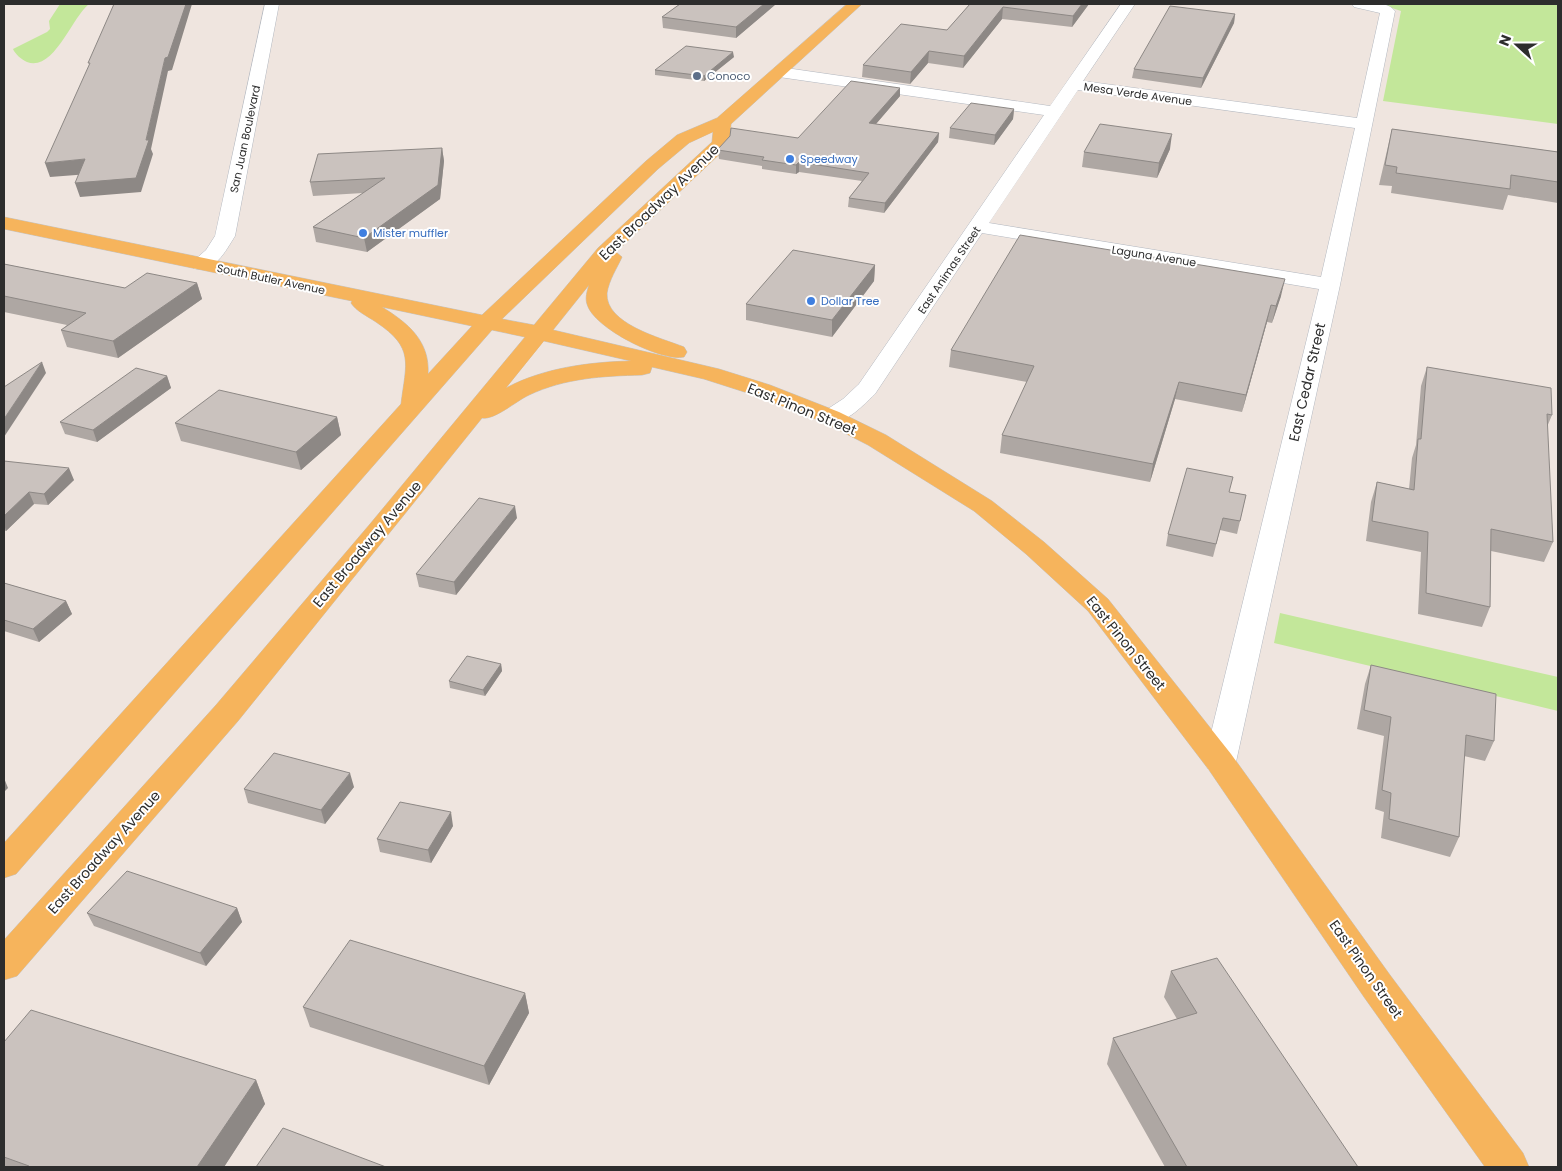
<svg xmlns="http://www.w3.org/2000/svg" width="1562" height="1171" font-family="Poppins,sans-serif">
<rect width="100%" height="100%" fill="#efe5df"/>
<path fill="#c3e79a" d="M60 4H89C72 17 54 72 27 62 22 60 15 54 13 49L47 32 50 29 49 21Z
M1380 4H1558V124L1383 101 1401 11Z
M1280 613 1558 677V711L1274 643Z"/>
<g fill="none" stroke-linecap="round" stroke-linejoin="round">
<defs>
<path id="street" d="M1121 4H1135L1083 81 1357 118 1380 13 1354 7 1352 4C1364 3 1386 0 1395 11L1340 285 1236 762 1231 770 1220 773 1209 770 1204 762 1319 289 982 233 875 394C861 407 844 427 823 422L819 417 823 412 843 399 859 384 1044 115 779 77 773 75 771 72 773 69 779 67 1050 106ZM1078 90 1355 128 1321 277 989 223Z"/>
<path id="secondary" d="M265 4H279L235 236C225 252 214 274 193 268L190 264 206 250 215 236Z"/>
<path id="primary" d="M847 4H862L731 124 729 144 726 148 616 252 622 257C617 268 609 280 607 293 605 324 661 338 684 347L687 352 684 357C662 362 593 328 587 304 585 298 587 291 589 285L553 330 719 369 770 385 839 412 886 435 992 501 1044 542 1108 599 1231 754 1390 975 1523 1153 1529 1167H1485L1364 997 1209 770 1088 611 1026 554 974 511 868 445 823 422 754 395 704 379 652 367 650 373 642 375C603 376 565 378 529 395 516 401 495 420 482 418L238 721 17 976 4 980V940L216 705 370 524 525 337 492 330 16 874 4 878V843L401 404C406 363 415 348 376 322 367 316 356 311 351 303L352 301 4 229V217L482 315 646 161 677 135 717 118ZM713 132 712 142 598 248 534 325 502 319 658 169 689 143ZM382 307 472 326 428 374C430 341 408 323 382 307ZM544 341 631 361C589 362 543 368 506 388Z"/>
</defs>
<use href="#street" stroke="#b3b8c0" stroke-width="1"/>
<use href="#secondary" stroke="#b3b8c0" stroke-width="1"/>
<use href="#primary" stroke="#c4c4c4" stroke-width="1"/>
<use href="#street" fill="#fff" fill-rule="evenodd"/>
<use href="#secondary" fill="#fff" fill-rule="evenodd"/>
<use href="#primary" fill="#f6b45c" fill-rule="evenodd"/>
</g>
<path fill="#aea7a3" d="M680 4H776L736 38 663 28 662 17Z
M970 4H1089L1072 27 1002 19 963 68 928 63 910 84 862 77 863 65 947 30Z
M1235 14 1234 23 1201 88 1132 78 1134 69Z
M734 57 704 81 655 75V70Z
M900 88V96L876 124 939 133 938 142 884 213 848 207 849 198 862 181 799 172 796 174 762 169V166L719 159 718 150 730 136 798 138Z
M1014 109 1013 119 994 145 949 138 950 128Z
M1392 129 1558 152V203L1508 195 1503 210 1391 193 1392 186 1379 185Z
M442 148 444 161 440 199 367 252 316 242 313 227 363 193 313 196 310 182Z
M1170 149 1157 178 1082 167 1084 152Z
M4 264 125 288 197 283 202 299 118 358 67 347 61 330 67 325 4 312Z
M875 265 874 281 832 337 746 320V304Z
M1281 296 1272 323 1267 322 1242 412 1175 399 1150 482 1000 453 1002 435 1027 382 949 367 951 350Z
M1427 367 1552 415 1547 427 1553 542 1544 562 1491 551 1490 607 1482 627 1418 614 1421 552 1366 541 1371 502 1377 482 1409 489 1412 458 1416 445 1421 386Z
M167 376 171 388 97 442 65 434 60 422Z
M337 417 341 435 301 470 181 441 175 423Z
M4 461 74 480 48 505 34 504 6 531 4 530Z
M1229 492 1246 495 1237 534 1220 530 1213 557 1166 546 1168 534Z
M517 518 456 595 419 587 416 574Z
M4 583 66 601 72 614 39 642 4 631Z
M501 664 502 671 485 696 450 688 449 681Z
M1371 665 1494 741 1485 761 1464 756 1459 837 1450 857 1381 838 1384 812 1375 809 1384 736 1357 729 1365 684Z
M354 787 325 824 248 803 244 789Z
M453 826 431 863 380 852 377 839Z
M237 908 242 922 206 966 94 926 87 913Z
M1171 971 1358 1167H1165L1107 1064 1113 1038 1177 1019 1164 997Z
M525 993 529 1013 489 1085 310 1027 303 1007Z
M4 1042 256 1080 265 1104 224 1167H4Z"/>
<path fill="#8d8885" d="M186 4H192L172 70 168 71 151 149 153 154 141 192 80 197 75 183 146 140 165 58Z
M764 4H776L736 38V27Z
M1082 4H1089L1072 27 1073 16Z
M1003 7 1002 19 963 68 964 56Z
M1235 14 1234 23 1201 88 1203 78Z
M929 51 928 63 910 84 911 72Z
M733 52 734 57 704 81V76Z
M900 88V96L869 132V123Z
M1014 109 1013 119 994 145 995 135Z
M939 133 938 142 884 213 885 203Z
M1172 134 1170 149 1157 178 1159 163Z
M442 148 444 161 440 199 367 252 364 238Z
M85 159 89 174 50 177 45 163Z
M799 162V172L796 174V165Z
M875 265 874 281 832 337V320Z
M1285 279 1281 296 1272 323 1276 306Z
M197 283 202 299 118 358 113 341Z
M1271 305 1267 322 1242 412 1246 395Z
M42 362 46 373 4 437V419Z
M167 376 171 388 97 442 93 430Z
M1179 382 1175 399 1150 482 1153 464Z
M337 417 341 435 301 470 296 452Z
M69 468 74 480 48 505 44 494Z
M29 492 34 504 6 531 4 524V516Z
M515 506 517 518 456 595 454 582Z
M66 601 72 614 39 642 33 629Z
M501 664 502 671 485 696 483 690Z
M350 773 354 787 325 824 321 810Z
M4 778 8 788 4 792Z
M451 812 453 826 431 863 428 850Z
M237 908 242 922 206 966 200 953Z
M525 993 529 1013 489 1085 484 1066Z
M256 1080 265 1104 224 1167H197Z"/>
<path fill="#cac2be" stroke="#8d8885" d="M114 4H186L168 57 165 58 146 140H149L136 178 75 183 85 159 45 163 90 63H88Z
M680 4H764L736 27 662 17Z
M970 4H1082L1073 16 1003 7 964 56 929 51 911 72 863 65 901 24 947 30Z
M1170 6 1235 14 1203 78 1134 69Z
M686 46 733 52 704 76 655 70Z
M851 81 900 88 869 123 939 133 885 203 849 198 869 173 799 162 796 165 762 160 764 157 718 150 719 148 730 136 731 128 798 138Z
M971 103 1014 109 995 135 950 128Z
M1100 124 1172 134 1159 163 1084 152Z
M1392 129 1558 152V182L1511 175 1510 189 1396 173 1397 167 1385 165Z
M442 148 438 185 364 238 313 227 385 178 310 182 318 154Z
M1020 235 1285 279 1276 306 1271 305 1246 395 1179 382 1153 464 1002 435 1034 366 951 350Z
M793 250 875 265 832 320 746 304Z
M4 264 125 288 147 273 197 283 113 341 61 330 86 313 4 296Z
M42 362 4 419V387Z
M1427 367 1551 388 1552 415 1547 414 1553 542 1491 529 1490 607 1426 593 1428 532 1372 521 1377 482 1414 490 1418 439H1421Z
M136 368 167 376 93 430 60 422Z
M219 390 337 417 296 452 175 423Z
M4 461 69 468 44 494 29 492 4 516Z
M1187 468 1233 477 1229 492 1246 495 1240 521 1223 518 1216 544 1168 534Z
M479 498 515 506 454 582 416 574Z
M4 583 66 601 33 629 4 620Z
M467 656 501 664 483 690 449 681Z
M1371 665 1496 694 1494 741 1466 735 1459 837 1389 819 1391 793 1382 790 1391 717 1364 710Z
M274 753 350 773 321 810 244 789Z
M400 802 451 812 428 850 377 839Z
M127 871 237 908 200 953 87 913Z
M350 940 525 993 484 1066 303 1007Z
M1217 958 1358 1167H1187L1113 1038 1197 1013 1171 971Z
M31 1010 256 1080 197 1167H28L29 1166 4 1157V1042Z
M283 1128 386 1167H256Z"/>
<circle fill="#5c6f8a" stroke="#fff" stroke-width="2" cx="697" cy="76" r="5"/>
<g fill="#3f7fe0" stroke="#fff" stroke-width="2">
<circle cx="790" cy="159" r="5"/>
<circle cx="363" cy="233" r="5"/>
<circle cx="811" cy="301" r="5"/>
</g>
<g text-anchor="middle" stroke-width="4" stroke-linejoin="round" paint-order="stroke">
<g font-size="11" fill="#4e5e75" stroke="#fff" text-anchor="start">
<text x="707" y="80">Conoco</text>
</g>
<g font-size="11" fill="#2d2d2d" stroke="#fff">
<text transform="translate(1138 94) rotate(8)" y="4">Mesa Verde Avenue</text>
<text transform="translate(245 139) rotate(-78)" y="4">San Juan Boulevard</text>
<text transform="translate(1154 256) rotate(9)" y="4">Laguna Avenue</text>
<text transform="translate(949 270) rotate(-56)" y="4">East Animas Street</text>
<text transform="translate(271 279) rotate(12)" y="4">South Butler Avenue</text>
</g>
<g font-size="11" fill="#366cbe" stroke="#fff" text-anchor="start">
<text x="800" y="163">Speedway</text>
<text x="373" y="237">Mister muffler</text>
<text x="821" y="305">Dollar Tree</text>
</g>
<g font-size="14" fill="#2d2d2d" stroke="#fff">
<text transform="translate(659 202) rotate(-44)" y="5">East Broadway Avenue</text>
<text transform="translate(1307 382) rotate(-77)" y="5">East Cedar Street</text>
<text transform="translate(802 409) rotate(22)" y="5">East Pinon Street</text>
<text transform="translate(367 544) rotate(-50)" y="5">East Broadway Avenue</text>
<text transform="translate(1126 643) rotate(51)" y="5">East Pinon Street</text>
<text transform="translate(104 852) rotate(-48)" y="5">East Broadway Avenue</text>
<text transform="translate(1366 969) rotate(55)" y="5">East Pinon Street</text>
</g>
</g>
<rect width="1562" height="1171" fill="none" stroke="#2d2d2d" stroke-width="10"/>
<g transform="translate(1517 45) rotate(291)" stroke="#ffffff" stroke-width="4" paint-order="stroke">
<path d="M0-4L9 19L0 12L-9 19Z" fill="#2d2d2d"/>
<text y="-8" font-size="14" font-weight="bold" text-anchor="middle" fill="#2d2d2d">N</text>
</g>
</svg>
